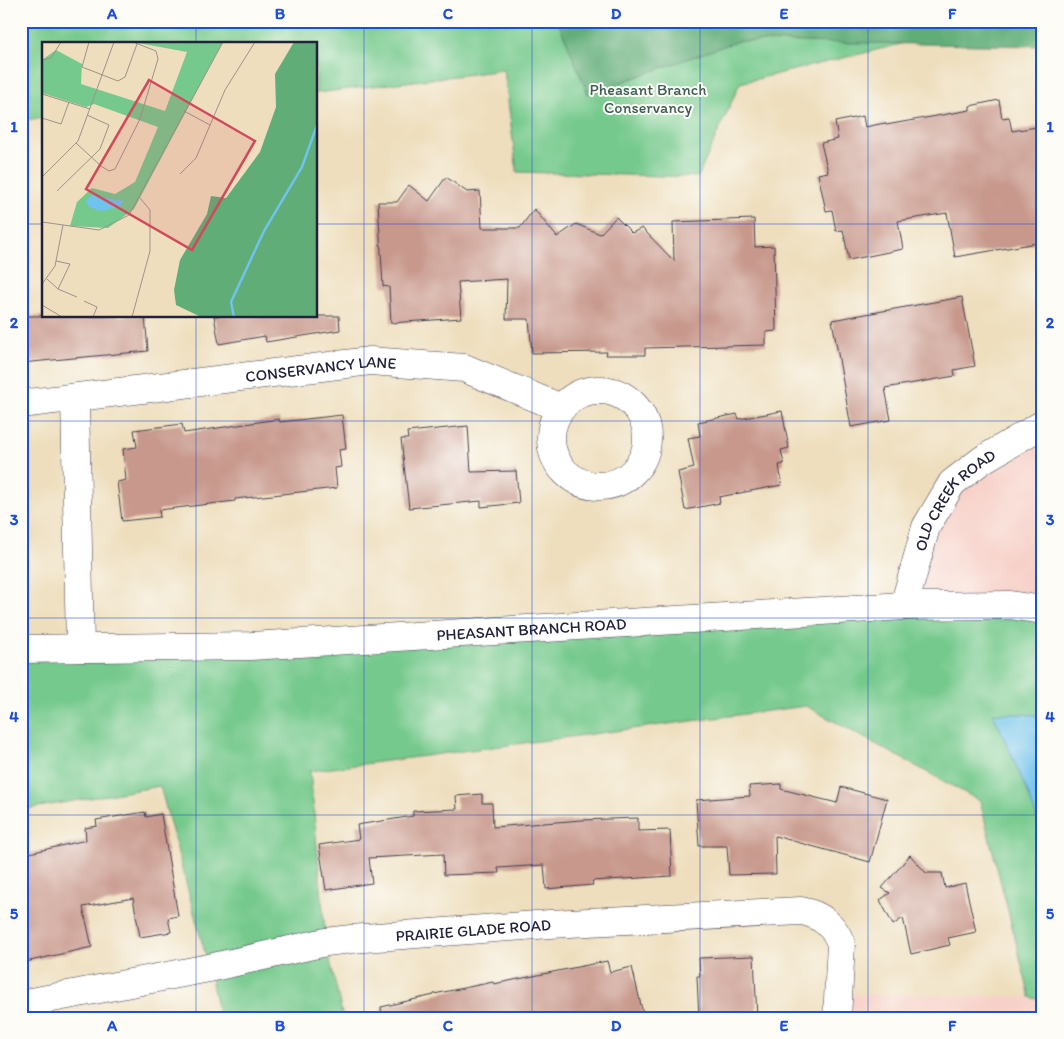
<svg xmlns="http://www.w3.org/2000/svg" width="1064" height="1039" font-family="Itim,sans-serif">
<rect width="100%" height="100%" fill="#fdfcf7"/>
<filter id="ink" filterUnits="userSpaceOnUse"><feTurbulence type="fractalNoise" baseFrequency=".02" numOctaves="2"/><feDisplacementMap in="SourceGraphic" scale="10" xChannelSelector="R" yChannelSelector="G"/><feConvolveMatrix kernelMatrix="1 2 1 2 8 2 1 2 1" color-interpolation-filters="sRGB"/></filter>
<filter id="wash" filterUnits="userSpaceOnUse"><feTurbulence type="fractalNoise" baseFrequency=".0096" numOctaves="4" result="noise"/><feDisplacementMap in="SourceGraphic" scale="20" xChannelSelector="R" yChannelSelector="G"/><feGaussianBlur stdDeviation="1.12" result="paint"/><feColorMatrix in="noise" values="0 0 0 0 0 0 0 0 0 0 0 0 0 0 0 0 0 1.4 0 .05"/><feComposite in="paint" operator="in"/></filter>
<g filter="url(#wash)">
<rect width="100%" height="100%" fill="#eedebd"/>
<path fill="#f7d1c9" d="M1043 424V1018H837L838 994 1030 997 980 801 904 606 952 483Z"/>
<path fill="#75c98c" stroke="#4c7664" d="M21 21H996L740 83 698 177 517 172 504 70 316 93V44H44V117L21 121Z
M1043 610V1001L1030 997 980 801 806 706 310 771 326 942 343 1018H219L209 968 160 786 21 810V649Z"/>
<path fill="#60ad78" stroke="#41685a" d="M558 21H1043V46L738 41 588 94Z"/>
<path fill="#6fc3ec" stroke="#487294" d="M993 713 1043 715V836L1028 793Z"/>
<g id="blocks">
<path fill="#c8988c" d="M999 100 1002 118 1009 117 1012 131 1043 126V242L955 257 947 213 898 221 903 249 849 260 843 230 836 231 832 210 826 211 818 174 828 172 821 143 838 139 835 122 863 116 865 127 885 123 886 125 970 110V106Z
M446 177 467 192 480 191 482 228H520L534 209 557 237 576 224 600 234 616 217 632 233 642 228 674 261 673 222 754 219 755 247 774 246 776 331 766 332V345L645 348V355H606L607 352 532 353 529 319H506L507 279 458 282 461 318 391 323 389 287 383 286 378 202H397L409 185 429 201Z
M962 297 975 366 954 370 955 376 885 388 891 420 851 427 832 320Z
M21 316H145L148 351 21 363Z
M214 316H339L340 330 266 342 265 336 219 344Z
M782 411 789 448 781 450 784 464 779 465 782 485 719 497 720 503 685 510 678 472 694 468 688 438 700 436 698 422 737 414 739 419Z
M342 415 346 449 339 450 341 467 335 468 337 488 235 499V501L159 510 160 517 122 521 117 482 126 480 123 449 137 447 134 430 182 424 184 433 279 419 280 422Z
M468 426 471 472 516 471 519 503 481 507V501L409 508 401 439H408L407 432Z
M781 784V789L837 803 841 787 887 799 870 862 775 836 776 874 729 875 727 846H699L696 800 750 796 749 786Z
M482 794V803H492L493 827 582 820 638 818V831L670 830 672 876 592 881 593 885 546 889 544 865 498 868 499 873 444 875 443 854 369 858 372 883 326 890 319 845 359 839 357 825 413 816V811L457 809 456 796Z
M145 812 146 817 161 814 178 916 168 918 171 932 140 937 133 898 83 907 92 947 21 963V855L86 840 85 828 97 826 96 820Z
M910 855 926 873H942L945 888 965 883 976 932 948 938 950 945 911 954 903 918 893 925 880 900 890 893 882 888Z
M754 956 757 1018H699L697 976H700L699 958Z
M607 961 610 972 632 967 644 1018H382L381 1007 434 995V994L493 982 494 984Z"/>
</g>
</g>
<g filter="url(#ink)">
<use href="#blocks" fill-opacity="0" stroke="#413e4e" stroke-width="1"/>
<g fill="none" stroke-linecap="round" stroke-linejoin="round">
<defs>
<g id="minor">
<circle cx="599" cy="438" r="48"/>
<path d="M75 398 80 648"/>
<path id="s1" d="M21 404 370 361 464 368 561 408"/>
<path id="s2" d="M904 606 926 527 952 483 982 460 1043 424"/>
<path id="s3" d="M21 1004 209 968 326 942 351 939 550 924 801 911C820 914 835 926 841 944L837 1018"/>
</g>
<g id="tertiary">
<path id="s4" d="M21 649 251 646 904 606 1010 605 1043 610"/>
</g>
</defs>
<use href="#minor" stroke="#413e4e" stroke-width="29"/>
<use href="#tertiary" stroke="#413e4e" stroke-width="29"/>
<use href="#minor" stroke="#fff" stroke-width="28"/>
<use href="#tertiary" stroke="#fff" stroke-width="28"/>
</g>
</g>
<path fill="none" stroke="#1d4ed8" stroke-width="1" stroke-opacity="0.55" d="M196 21V44M364 21V1018M532 21V1018M700 21V1018M868 21V1018M21 224H44M316 224H1043M196 316V1018M21 421H1043M21 618H1043M21 815H1043"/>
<g text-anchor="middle" stroke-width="4" stroke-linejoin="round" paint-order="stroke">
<g font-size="16" fill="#3f5c57" stroke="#fdfcf7">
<text x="648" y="95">Pheasant Branch<tspan x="648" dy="18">Conservancy</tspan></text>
</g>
<g font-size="16" fill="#22223b" stroke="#fdfcf7">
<text dy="6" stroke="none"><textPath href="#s1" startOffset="302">CONSERVANCY LANE</textPath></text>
<text dy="6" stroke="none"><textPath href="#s2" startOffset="121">OLD CREEK ROAD</textPath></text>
<text dy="6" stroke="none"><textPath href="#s4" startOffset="511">PHEASANT BRANCH ROAD</textPath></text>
<text dy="6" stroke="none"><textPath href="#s3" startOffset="459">PRAIRIE GLADE ROAD</textPath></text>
</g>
</g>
<g transform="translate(42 42)">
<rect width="275" height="275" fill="#eedebd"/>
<path d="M91 0H181L92 167 66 186 28 184 35 160 50 146 73 152 93 140 116 85 52 62 44 65 0 51V18L14 8 40 22 39 42 123 69 145 10Z" fill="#75c98c"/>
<path d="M252 0H275V275H159L134 263 132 248 138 218 165 172 169 154 184 156 218 110 234 65 233 32Z" fill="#60ad78"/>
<path d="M50 153 71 157 82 159 78 165 58 169 47 165 44 159Z" fill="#6fc3ec"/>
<path fill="none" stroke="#6fc3ec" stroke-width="2.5" d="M192 275 189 260 222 189 260 125 275 83"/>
<path fill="none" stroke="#9c9389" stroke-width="1" d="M47 0 40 25 76 39 83 35 95 2M0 18 9 16 19 0M0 52 48 67M142 69 168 83M0 76 19 82 27 60M34 101 59 124 67 129 73 127 98 77 116 17 114 9 91 0M138 132 154 116 183 48 213 0M0 135 36 99 72 0M15 149 58 107 67 83 45 73M0 180 57 188 87 173 181 0M14 219 28 222 16 247M5 237 16 247 35 255M0 242 13 224 21 183M42 259 55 265 51 275M0 263 20 275M90 275 108 209V168L98 156"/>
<path fill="#d1495b" fill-opacity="0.15" stroke="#d1495b" stroke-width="2.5" d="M107 38 213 99 150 208 44 147Z"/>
<rect width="275" height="275" fill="none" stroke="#22223b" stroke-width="2.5"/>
</g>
<rect width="1064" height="1039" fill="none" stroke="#fdfcf7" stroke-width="55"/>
<rect x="28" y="28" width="1008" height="984" fill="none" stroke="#1d4ed8" stroke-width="2"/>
<g font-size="16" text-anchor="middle" font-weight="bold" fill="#1d4ed8">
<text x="112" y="19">A</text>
<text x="280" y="19">B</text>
<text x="448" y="19">C</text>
<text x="616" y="19">D</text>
<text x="784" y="19">E</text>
<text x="952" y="19">F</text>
<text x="14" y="132">1</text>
<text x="1050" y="132">1</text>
<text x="14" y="328">2</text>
<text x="1050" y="328">2</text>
<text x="14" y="525">3</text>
<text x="1050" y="525">3</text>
<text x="14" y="722">4</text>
<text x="1050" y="722">4</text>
<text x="14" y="919">5</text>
<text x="1050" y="919">5</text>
<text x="112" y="1031">A</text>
<text x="280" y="1031">B</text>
<text x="448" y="1031">C</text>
<text x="616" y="1031">D</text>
<text x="784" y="1031">E</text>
<text x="952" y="1031">F</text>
</g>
</svg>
